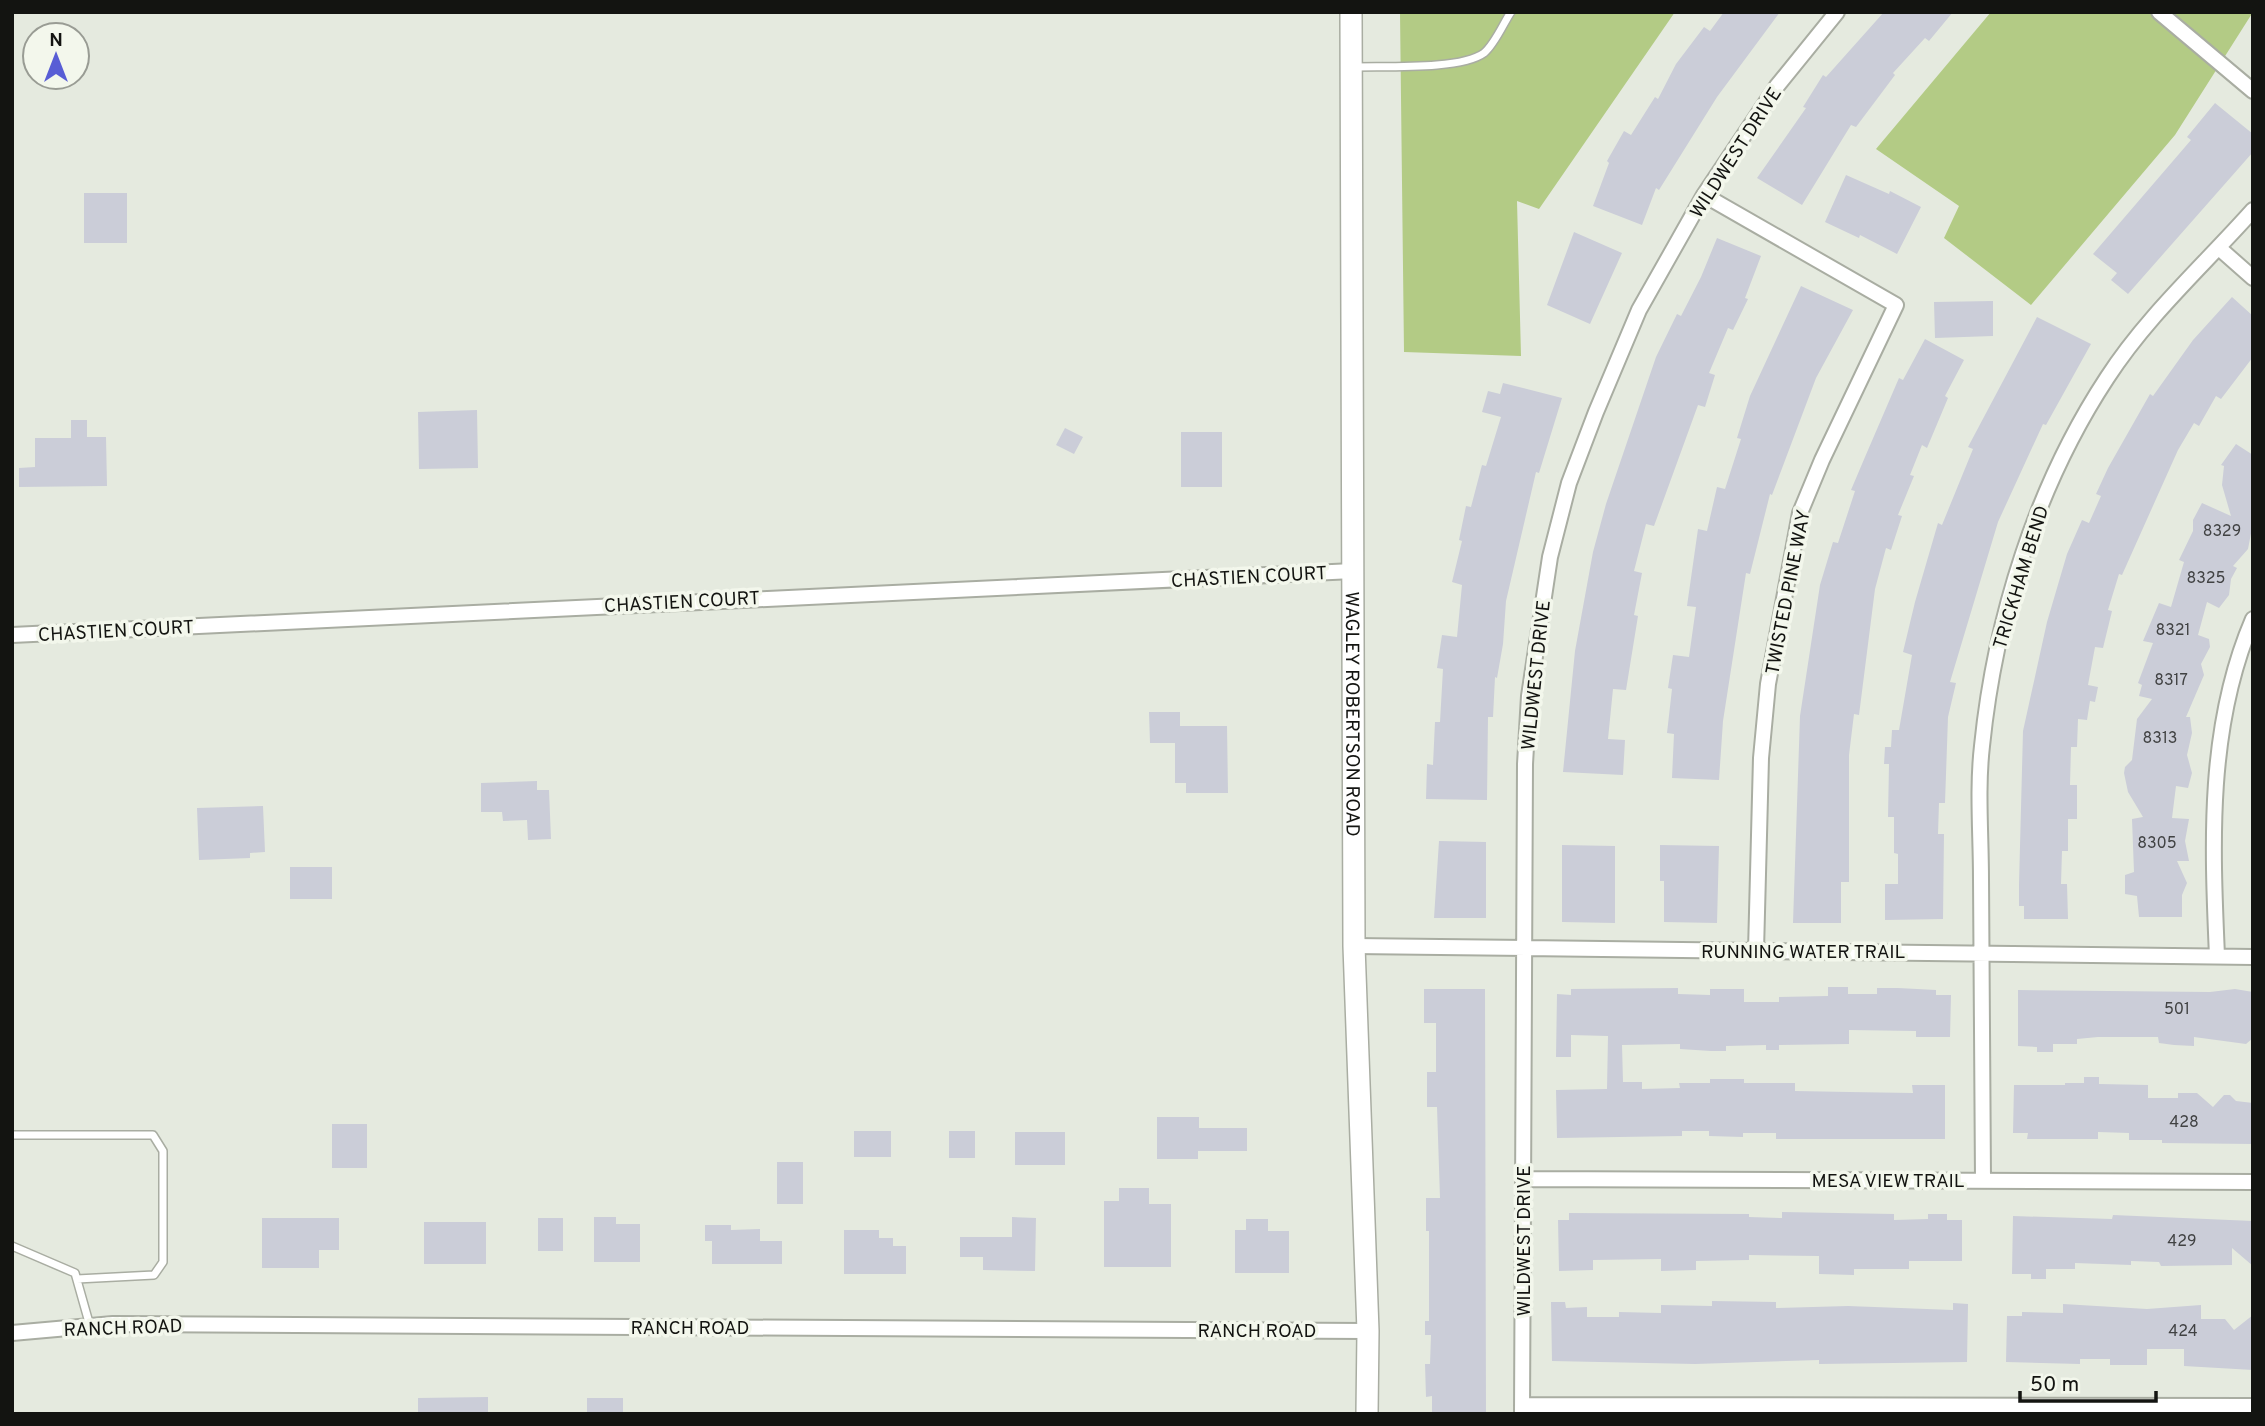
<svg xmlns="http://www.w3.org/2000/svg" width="2265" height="1426" font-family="Overpass,sans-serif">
<rect width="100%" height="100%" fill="#e5eadf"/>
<path fill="#b3cb85" d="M1400 12H1675L1539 209 1517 201 1521 356 1404 352Z
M1991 12H2253L2175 135 2031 305 1944 238 1959 206 1876 149Z"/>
<path fill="#cbcdd8" d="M1724 12H1780L1717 97 1659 190 1656 188 1642 225 1593 206 1609 163 1607 161 1624 131 1631 135 1655 97 1658 99 1676 64 1704 27 1710 31Z
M1884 12H1953L1929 41 1925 38 1893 73 1895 75 1856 127 1851 125 1802 205 1757 178 1806 108 1803 107 1823 75 1826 77Z
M2215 103 2253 134V152L2128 294 2111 280 2117 273 2093 254 2191 140 2187 137Z
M1846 175 1889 194 1890 191 1921 207 1897 254 1860 235 1859 238 1825 222Z
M84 193H127V243H84Z
M1574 232 1622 253 1590 324 1547 305Z
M1717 238 1761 256 1745 298 1748 299 1733 330 1728 328 1709 373 1715 375 1705 407 1698 405 1654 526 1646 524 1634 571 1642 573 1634 615 1638 616 1626 690 1613 689 1608 739 1625 740 1623 775 1563 772 1575 651 1593 552 1606 504 1656 357 1677 314 1681 316 1701 277Z
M1801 286 1853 310 1816 378 1772 495 1770 494 1750 574 1746 573 1723 721 1719 780 1672 778 1674 734 1667 733 1672 689 1668 688 1673 655 1689 657 1696 607 1687 606 1698 529 1707 531 1717 487 1725 489 1741 439 1737 438 1750 396Z
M2232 297 2253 316V357L2221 399 2216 396 2199 426 2194 423 2178 450 2122 575 2119 574 2108 610 2112 611 2103 648 2095 647 2088 685 2098 687 2095 702 2090 701 2087 720 2078 719 2077 747H2071L2070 785H2077V819H2068V851H2062L2061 884H2067L2068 919H2024V906H2019V885L2023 731 2047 622 2067 554 2082 520 2089 523 2101 496 2096 494 2108 468 2150 394 2153 396 2193 340Z
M1993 301V336L1935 338 1934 302Z
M2037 317 2091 344 2046 425 2043 424 1998 522 1950 682 1956 683 1948 717 1945 803H1939L1938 834H1944L1943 919 1885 920V884H1898V854L1894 853V817H1888L1889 764H1884L1885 747H1891L1892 730H1899L1912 655 1903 652 1915 602 1938 523 1942 525 1973 449 1968 447Z
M1925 339 1964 360 1945 396 1948 398 1927 448 1922 445 1910 475 1914 476 1898 515 1902 516 1891 550 1886 548 1875 589 1859 715 1854 714 1849 755V882H1841V923H1793L1800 716 1820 585 1833 542 1838 543 1855 491 1851 490 1865 457 1899 378 1903 380Z
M1503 383 1562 398 1539 473 1536 472 1506 601 1503 644 1497 678 1495 677 1493 717H1488L1487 800 1426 799 1427 764 1433 765 1435 722H1440L1443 669 1437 668 1442 635 1457 637 1462 585 1452 582 1462 541 1459 540 1466 506 1471 507 1482 465 1486 466 1501 417 1482 412 1488 391 1500 394Z
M477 410 478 468 419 469 418 412Z
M71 420H87V437H106L107 486 19 487V468L35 467V438H71Z
M1065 428 1083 437 1074 454 1056 445Z
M1181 432H1222V487H1181Z
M2236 444 2253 455V523L2248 549 2233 566 2237 568 2231 579 2229 595 2219 608 2207 602 2198 635 2209 639 2210 647 2201 664 2204 675 2186 717H2190L2192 733 2187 755 2192 773 2188 788 2176 786 2172 818 2189 819 2185 841 2189 861H2177L2187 883 2182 895V917H2139L2137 896 2125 894V875L2134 872 2132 819 2143 817 2128 792 2124 773 2125 767 2132 760 2137 719 2152 699 2139 696 2142 685 2138 683 2153 643 2143 641 2159 603 2171 607 2184 562 2179 560 2193 531V520L2202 503 2231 516 2222 485 2224 466 2221 465Z
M1149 712H1180V726H1227L1228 793H1186V783H1175V743H1150Z
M537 781V790H549L551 839 528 840 527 820 503 821 502 812H481V783Z
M263 806 265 852 250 853V858L199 860 197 808Z
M1439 841 1486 842V918H1434Z
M1562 845 1615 846V923L1562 922Z
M1660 845 1719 846 1717 923 1664 922V881H1660Z
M290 867H332V899H290Z
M1828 987H1848V994H1877V988H1898L1936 990V995H1951L1950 1037H1916V1031L1849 1030V1044L1779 1045V1050H1766V1045L1726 1046V1051H1711L1680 1049V1044L1622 1045 1623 1082H1642V1089L1680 1088 1679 1083H1710V1079H1744V1083H1795V1091L1849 1092 1913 1093 1912 1085H1945V1139H1776V1133H1743V1137L1709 1136V1131H1682V1136L1557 1138 1556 1090 1607 1089 1608 1036 1571 1035V1057H1556L1557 994 1571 995V989L1678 988V994L1710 995V989H1744V1002H1779V997L1828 996Z
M1424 989H1485L1486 1414H1432V1396L1426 1397 1425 1364H1430L1431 1335H1425V1321H1429V1231H1426V1198H1440L1437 1107H1427V1072H1436V1023H1424Z
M2235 989 2253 992V1038L2246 1044 2194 1037V1046L2174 1045 2159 1043 2158 1037H2098L2077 1039V1044H2053V1052H2037V1047L2018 1046V990L2210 992Z
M2084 1077H2099V1084L2148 1085V1098H2178V1093H2197L2213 1107 2224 1095H2230L2236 1101 2253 1103V1144L2162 1143V1140H2129V1133L2098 1132V1139H2027L2028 1133H2013L2014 1085H2065V1083H2084Z
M1157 1117H1199V1128H1247V1151H1198V1159H1157Z
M332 1124H367V1168H332Z
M854 1131H891V1157H854Z
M949 1131H975V1158H949Z
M1015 1132H1065V1165H1015Z
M777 1162H803V1204H777Z
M1119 1188H1149V1204H1171V1267H1104V1201H1119Z
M1782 1212 1894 1214V1220L1928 1219V1214H1947V1220H1962V1261H1909V1269H1854V1275L1819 1274V1256L1749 1255V1260L1696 1261V1270L1661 1271V1259L1593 1260V1270L1559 1271 1558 1220H1569V1213L1749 1214V1217L1782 1218Z
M2113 1215 2253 1221V1266L2232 1248V1265L2161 1266 2159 1262 2131 1261V1265L2075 1263V1269H2046V1279H2031V1274H2012L2013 1216 2112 1219Z
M594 1217H616V1224H640V1262H594Z
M1012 1217 1036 1218 1035 1271 983 1270V1257H960V1237H1012Z
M262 1218H339V1250H319V1268H262Z
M538 1218H563V1251H538Z
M1246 1219H1268V1231H1289V1273H1235V1230H1246Z
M424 1222H486V1264H424Z
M705 1225H731V1230L760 1229V1241H782V1264H712V1241H705Z
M844 1230H879V1238H893V1246H906V1274H844Z
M1712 1301 1776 1302V1308L1848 1306 1953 1310V1303L1968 1304 1967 1362 1819 1364V1360L1695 1364 1552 1361 1551 1302H1565L1566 1308 1587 1307V1317H1619V1312L1661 1313V1305L1712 1306Z
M2063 1304 2147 1309 2201 1305V1319H2225L2234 1330 2253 1315V1370L2184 1366V1349H2147V1365H2110V1359H2080V1364L2006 1362 2007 1316H2022V1312L2063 1313Z
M488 1397V1414H418V1398Z
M587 1398H623V1414H587Z"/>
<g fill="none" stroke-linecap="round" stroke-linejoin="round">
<defs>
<path id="lane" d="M1355 67C1385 66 1461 70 1484 53 1495 44 1503 24 1511 12
M12 1135H153L163 1151V1262L154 1275 77 1279
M12 1246 75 1273 90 1326"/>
<path id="street" d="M2159 12 2253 91
M1704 195 1896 305 1822 460 1800 513 1768 684 1761 758 1756 951
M2219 248 2253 278
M12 635 1353 571
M1354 946 2253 957
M2217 956C2212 842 2207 726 2253 619
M1523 1179 2253 1182
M1983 1181C1982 1080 1981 979 1981 879 1981 835 1977 789 1982 746 1995 618 2036 486 2107 378 2147 316 2204 265 2253 210
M12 1333 113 1324 1368 1331
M1522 1405 2253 1406
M1522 1414 1525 764 1529 696 1550 557 1569 483 1596 412 1639 310 1704 195 1777 86 1837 12"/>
<g id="secondary">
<path id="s1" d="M1351 12 1354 946 1368 1331 1367 1414"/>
</g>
</defs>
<use href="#lane" stroke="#a9ada2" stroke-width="10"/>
<use href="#street" stroke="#a9ada2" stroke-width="18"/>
<use href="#secondary" stroke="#a9ada2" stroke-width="24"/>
<use href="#lane" stroke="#fff" stroke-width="7"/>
<use href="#street" stroke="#fff" stroke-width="14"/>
<use href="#secondary" stroke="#fff" stroke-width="21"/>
</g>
<g text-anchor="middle" stroke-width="7" stroke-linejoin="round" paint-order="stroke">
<g font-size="16" fill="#414243">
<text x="2222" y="536">8329</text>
<text x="2206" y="583">8325</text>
<text x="2173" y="635">8321</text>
<text x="2171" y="685">8317</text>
<text x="2160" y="743">8313</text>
<text x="2157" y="848">8305</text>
<text x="2177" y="1014">501</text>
<text x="2184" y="1127">428</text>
<text x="2182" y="1246">429</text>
<text x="2183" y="1336">424</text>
</g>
<g font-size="19" fill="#131411" stroke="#f3f7ec">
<text transform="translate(1735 152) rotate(-57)" y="7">WILDWEST DRIVE</text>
<text transform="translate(1249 576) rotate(-3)" y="7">CHASTIEN COURT</text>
<text transform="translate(2020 577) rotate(-73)" y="7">TRICKHAM BEND</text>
<text transform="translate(1787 592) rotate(-79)" y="7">TWISTED PINE WAY</text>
<text transform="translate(682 601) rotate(-3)" y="7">CHASTIEN COURT</text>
<text transform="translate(116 630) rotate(-3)" y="7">CHASTIEN COURT</text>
<text transform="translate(1535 675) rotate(-84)" y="7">WILDWEST DRIVE</text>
<text dy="7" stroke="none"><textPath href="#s1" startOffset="702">WAGLEY ROBERTSON ROAD</textPath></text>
<text x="1803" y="958">RUNNING WATER TRAIL</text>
<text x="1888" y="1187">MESA VIEW TRAIL</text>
<text transform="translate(1523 1241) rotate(-90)" y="7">WILDWEST DRIVE</text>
<text transform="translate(123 1327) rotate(-2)" y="7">RANCH ROAD</text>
<text x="690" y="1334">RANCH ROAD</text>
<text x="1257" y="1337">RANCH ROAD</text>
</g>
</g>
<rect width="2265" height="1426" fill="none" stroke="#131411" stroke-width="28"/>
<g transform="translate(56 56)"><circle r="33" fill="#f3f7ec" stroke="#999c94" stroke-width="2"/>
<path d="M0-5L12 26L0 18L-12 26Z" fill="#585dd5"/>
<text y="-10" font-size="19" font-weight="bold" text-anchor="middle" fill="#131411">N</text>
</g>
<path d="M2020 1391v10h136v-10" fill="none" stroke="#131411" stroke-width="3.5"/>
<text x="2030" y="1391" font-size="21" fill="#131411" stroke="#f3f7ec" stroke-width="5" paint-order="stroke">50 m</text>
</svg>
